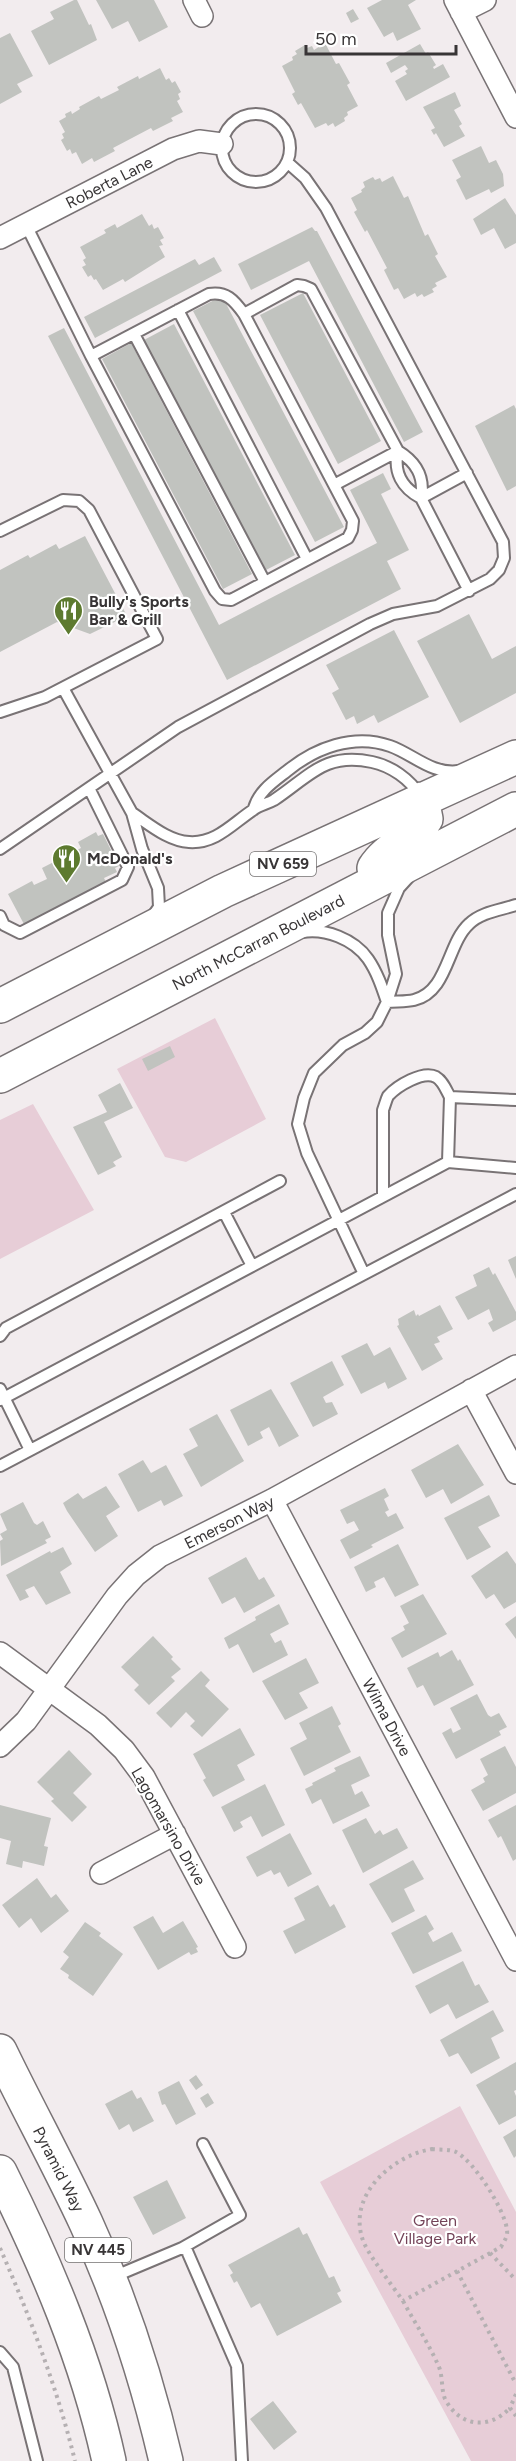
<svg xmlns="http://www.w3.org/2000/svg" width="516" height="2461" font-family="Figtree,sans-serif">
<rect width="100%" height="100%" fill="#f2ecee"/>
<path fill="#e7cdd7" d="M215 1018 266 1119 186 1162 165 1157 117 1069Z
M33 1104 94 1210 0 1259V1120Z
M460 2106 516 2212V2461H471L320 2182Z"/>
<path fill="#c1c3bf" d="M74 0H77L89 25 91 24 97 40 49 65 31 31 54 19 50 12Z
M96 0H154L168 27 139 42 128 21 112 29Z
M382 0H416L408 5 421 29 397 41 393 32 384 37 367 8Z
M353 9 359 19 351 23 346 13Z
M10 33 33 76 17 84 22 92 0 104V38Z
M325 43 336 64 339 63 350 83 347 85 358 106 347 112 348 115 344 118 345 121 335 127 333 123 328 126 326 123 315 128 301 103 298 105 292 94 295 92 282 66 293 60 292 57 297 54 295 51 305 45 307 48 312 46 314 50Z
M420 44 426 54 428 52 436 65 433 67 434 69 443 64 450 77 406 101 395 81 407 74 405 71 408 69 405 65 391 73 386 63Z
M160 68 166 80 169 78 172 83 175 81 181 92 178 94 180 99 177 101 183 112 171 118 173 121 153 131 151 128 113 148 115 151 94 162 92 158 82 164 76 152 72 154 70 149 67 151 61 140 64 138 62 134 65 132 59 121 66 117 65 114 71 111 72 114 80 109 79 107 99 96 101 99 119 90 117 87 138 76 139 79Z
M455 92 461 106 454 110 462 124 459 126 465 136 444 147 436 133 434 135 431 130 435 128 423 107Z
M481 146 489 163 496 160 503 174 504 186 491 193 489 189 466 200 456 180 461 177 452 160Z
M393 176 404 198 408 196 425 236 428 234 438 254 435 256 447 277 435 283 437 286 432 289 434 292 424 297 422 294 417 297 415 293 404 299 398 288 394 290 384 270 387 268 367 230 365 232 354 212 357 210 351 198 362 192 361 190 365 187 363 182 373 177 375 180 380 178 382 182Z
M505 198 516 215V243L505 249 494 228 481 235 473 219Z
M142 214 149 226 152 224 154 229 158 227 164 238 160 240 163 245 159 246 165 257 125 282 123 279 103 290 96 279 94 280 91 275 88 277 82 267 86 265 83 260 86 258 80 247 106 233 104 230 115 224 117 228Z
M312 227 315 231H317L423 432 404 442 309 261 251 290 238 264Z
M214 257 222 271 95 338 84 317 195 259 199 265Z
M303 293 381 441 338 464 260 315Z
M222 296 344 527 315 542 193 311Z
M174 324 295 555 266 570 144 340Z
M64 328 219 625 377 543 350 490 383 473 391 489 381 494 409 550 387 561 401 589 227 680 48 336Z
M131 343 252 574 223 589 102 359Z
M514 405 516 409V486L507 491 475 426Z
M85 536 127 616 90 634 57 622 0 652V570L28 555 30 558 56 544 59 549Z
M469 614 492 659 516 646V693L460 723 417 641Z
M394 630 429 697 378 723 374 715 357 724 354 716 346 720 332 693 339 689 326 665Z
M96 832 98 836 103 834 119 866 115 868 117 872 104 878 108 886 74 904 72 900 59 906 61 911 26 928 8 894 32 881 34 885 47 879 42 868 81 848 78 842Z
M170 1046 175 1057 148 1071 142 1059Z
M120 1083 133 1108 104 1122 122 1157 113 1162 116 1166 98 1175 73 1127 107 1112 98 1095Z
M516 1256V1279L508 1260Z
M489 1267 493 1275 495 1273 516 1312V1320L493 1332 488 1323 493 1320 489 1309 468 1320 455 1297 477 1286 473 1275Z
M440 1305 453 1329 437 1337 440 1342 434 1344 443 1359 422 1371 397 1326 399 1325 398 1319 414 1310 416 1316 418 1314 419 1316Z
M367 1343 374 1356 390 1347 407 1379 388 1389 385 1382 361 1394 341 1356Z
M332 1361 344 1385 323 1397 326 1403 332 1402 338 1414 313 1427 290 1383Z
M271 1389 299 1436 279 1447 269 1427 260 1432 263 1438 248 1446 230 1410Z
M217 1414 244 1461 201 1487 183 1454 198 1446 189 1429Z
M458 1444 484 1485 451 1504 443 1489 426 1498 411 1470Z
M143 1460 151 1473 166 1465 183 1496 164 1506 161 1500 138 1512 118 1474Z
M106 1486 120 1507 106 1516 118 1536 95 1552 67 1511 63 1503 78 1493 83 1499Z
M385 1488 389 1496 384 1499 389 1510 385 1512 388 1517 396 1513 404 1528 371 1545 373 1547 350 1559 340 1540 359 1530 354 1521 347 1524 340 1510Z
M489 1495 500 1516 478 1527 491 1547 467 1560 444 1518Z
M23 1502 34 1523 37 1525 43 1521 51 1537 45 1540 47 1543 1 1566 0 1541 3 1539 0 1534 7 1530 0 1514Z
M398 1544 419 1585 395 1597 384 1577 374 1582 376 1587 366 1592 354 1567Z
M63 1547 72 1564 60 1572 71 1593 46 1605 34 1586 25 1590 29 1597 20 1601 6 1575 50 1551 51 1553Z
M507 1551 516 1564V1602L504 1609 494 1594 486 1599 471 1576Z
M246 1557 259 1580 264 1577 275 1596 244 1613 235 1597 222 1604 208 1578Z
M423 1594 447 1634 402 1658 391 1638 405 1630 403 1626 409 1623 400 1606Z
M279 1604 289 1624 270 1634 275 1643 281 1640 288 1655 253 1673 238 1644 229 1649 224 1638 256 1620 255 1617Z
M516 1616V1639L505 1624Z
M153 1636 173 1657 171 1659 181 1669 171 1677 175 1681 149 1705 134 1690 139 1685 121 1667Z
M452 1650 458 1661 460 1659 474 1685 434 1706 423 1685 417 1688 407 1668 438 1652 440 1657Z
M306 1658 319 1683 299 1693 308 1708 285 1720 262 1681Z
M201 1671 210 1680 205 1686 229 1709 202 1737 190 1726 195 1721 186 1712 171 1728 156 1713Z
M477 1694 488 1715 491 1717 499 1713 507 1727 499 1731 501 1735 456 1759 442 1733 451 1728 453 1733 461 1729 450 1708Z
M332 1706 341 1724 338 1726 351 1752 304 1776 290 1748 307 1739 299 1723Z
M240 1728 255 1755 237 1765 245 1780 213 1797 203 1780 206 1778 193 1754Z
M505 1746 516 1767V1793L483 1811 471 1790 485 1782 483 1778 488 1775 480 1759Z
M69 1750 92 1774 73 1793 87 1807 72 1822 51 1801 54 1799 37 1782Z
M360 1756 370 1776 351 1785 355 1795 362 1791 370 1806 333 1824 321 1799 312 1804 305 1789 313 1785 312 1783 336 1771 334 1768Z
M265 1784 285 1825 262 1837 251 1816 240 1822 243 1827 234 1832 221 1807Z
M0 1805 51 1818 44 1846 48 1847 44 1866 23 1861 22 1868 6 1864 11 1841 0 1838Z
M516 1805V1859L513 1861 501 1836 498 1838 488 1820Z
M366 1818 375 1834 380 1830 383 1835 397 1828 408 1848 363 1873 342 1830Z
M290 1833 312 1874 288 1887 280 1872 274 1875 271 1870 257 1877 246 1857Z
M413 1860 424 1879 404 1889 415 1911 392 1923 369 1884Z
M37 1878 51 1898 56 1894 69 1911 41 1933 31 1918 19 1928 2 1905Z
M318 1885 330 1907 334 1904 346 1927 295 1954 283 1931 305 1920 294 1898Z
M426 1915 434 1929 428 1933 433 1942 452 1932 462 1951 413 1974 391 1933Z
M153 1916 163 1933 183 1921 198 1947 196 1948 198 1952 191 1955 189 1952 158 1970 133 1927Z
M85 1922 101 1933 99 1936 123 1954 93 1996 68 1978 69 1975 60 1969 69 1957 63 1952Z
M463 1961 475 1986 479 1984 489 2002 456 2019 448 2004 430 2014 415 1986Z
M493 2010 504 2031 491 2038 500 2058 471 2074 458 2053 449 2057 440 2040Z
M516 2062V2090L514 2091 516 2096V2116L499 2125 476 2085Z
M196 2075 203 2085 196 2090 189 2080Z
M179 2081 196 2114 176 2125 165 2104 162 2105 158 2092Z
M132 2090 137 2099 141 2097 154 2121 133 2132 129 2124 119 2130 105 2104Z
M208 2093 214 2103 206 2108 200 2098Z
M516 2129V2156L514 2158 503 2137Z
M167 2180 186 2218 153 2235 133 2197Z
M299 2227 303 2235 307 2233 329 2278 334 2276 341 2291 337 2293 342 2302 277 2336 260 2303 251 2308 237 2281 234 2283 230 2275 233 2273 228 2265Z
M273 2401 297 2432 274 2450 250 2419Z"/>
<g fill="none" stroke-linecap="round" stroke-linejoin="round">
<defs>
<path id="lane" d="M222 148a34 34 0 1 1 68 0a34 34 0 1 1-68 0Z
M26 225 91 356 215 591 222 599 231 600 348 538 352 530 353 521 244 314C234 300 226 291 209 294L91 356
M178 310 307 559
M244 314 297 285 304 286 311 289 398 451 334 485
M134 334 265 582
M398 451C416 462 425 476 421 498 402 488 393 472 398 451Z
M467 473 421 498 469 591
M0 531 63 500 79 501 89 510 157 639 45 697 0 712
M63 688 132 813 142 849 158 888 159 907 152 917
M254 808C259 791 273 782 287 771 315 748 354 733 390 746 413 754 432 775 459 771
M132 813C149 824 168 841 189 842 216 844 233 823 253 810 259 805 267 804 274 800 310 776 325 752 372 762 391 766 410 779 420 796
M0 849 178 727 370 624 393 614 437 606 490 579 499 570 504 558 503 542 326 208 305 178 287 162
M0 916 4 925 20 933 122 880 128 867 89 788
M302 932C325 928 354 939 368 959 377 972 382 987 387 1002
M387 1002C396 1001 406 1002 414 1000 448 992 447 944 469 924 481 912 501 910 516 905
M516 1100 450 1097 448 1162 516 1168
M383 1196V1110C385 1105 386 1100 388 1096 397 1086 423 1070 436 1077 443 1081 446 1090 450 1097
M224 1212 252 1266
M364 1274 307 1153 298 1124 304 1098 314 1073 343 1045 365 1033 377 1022 387 1002 396 974 388 935V913L399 888 409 877
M0 1336 6 1328 280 1181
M0 1389 30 1450
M0 1400 448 1162
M0 1466 516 1194
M182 2248 240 2215 203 2144
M113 2277 182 2248 187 2251 237 2366 242 2461
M0 2352 13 2367 37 2461"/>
<path id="street" d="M194 0 202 16
M455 0 516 117
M461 12 485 0
M0 238 173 149 199 141 222 144
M471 1390 516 1473
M272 1500 516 1960
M0 1653 98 1725 124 1750 144 1777 235 1947
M0 1746 26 1721 117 1596 136 1575 160 1556 272 1500 516 1366
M101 1873 175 1834"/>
<path id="primary" d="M374 868C388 846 412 841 426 819L422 799
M0 1006 223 891 516 757
M0 1076 516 809
M0 2051C28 2109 59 2165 86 2223 121 2299 147 2379 166 2461
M0 2172C46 2264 87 2360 109 2461"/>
</defs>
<use href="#lane" stroke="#797375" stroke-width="14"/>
<use href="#street" stroke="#797375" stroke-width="24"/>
<use href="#primary" stroke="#797375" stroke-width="36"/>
<path stroke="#b5b0b2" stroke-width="4" stroke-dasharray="3 4.5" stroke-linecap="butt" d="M432 2149C439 2150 450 2149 456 2152 474 2161 505 2210 507 2230 508 2237 504 2241 501 2247L403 2301C392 2285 372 2260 364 2243 345 2197 391 2156 432 2149Z
M0 2248C30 2317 57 2387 75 2461
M490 2253 516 2280
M457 2271 516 2384
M403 2301C415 2323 429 2344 439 2367 443 2377 441 2389 445 2399 459 2426 488 2431 510 2408
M516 2394 510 2408 516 2416"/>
<use href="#lane" stroke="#fff" stroke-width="10"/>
<use href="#street" stroke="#fff" stroke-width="21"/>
<use href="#primary" stroke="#fff" stroke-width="33"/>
</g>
<defs>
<symbol id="restaurant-pin" viewBox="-11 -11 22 30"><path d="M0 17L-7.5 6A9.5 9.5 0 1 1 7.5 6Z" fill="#5d7a2f" stroke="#fff"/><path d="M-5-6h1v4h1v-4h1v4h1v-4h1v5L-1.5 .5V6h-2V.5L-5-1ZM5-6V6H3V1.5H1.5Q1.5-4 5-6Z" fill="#fff"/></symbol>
</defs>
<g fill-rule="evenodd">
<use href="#restaurant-pin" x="52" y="594" width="33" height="45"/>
<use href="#restaurant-pin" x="50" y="842" width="33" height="45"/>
</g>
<g text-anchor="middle" stroke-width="4.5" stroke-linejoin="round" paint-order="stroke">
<g fill="#fff" stroke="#747272" stroke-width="1.5">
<rect x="250" y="852" width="66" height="24" rx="4.5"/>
<rect x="65" y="2238" width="66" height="24" rx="4.5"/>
</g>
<g font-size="15" font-weight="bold" fill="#383536">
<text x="283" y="869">NV 659</text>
<text x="98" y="2255">NV 445</text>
</g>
<g font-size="16" fill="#383536" stroke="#fff">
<text transform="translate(109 182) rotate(-27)" y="6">Roberta Lane</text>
<text transform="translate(258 942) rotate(-27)" y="6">North McCarran Boulevard</text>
<text transform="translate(229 1522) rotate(-27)" y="6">Emerson Way</text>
<text transform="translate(387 1717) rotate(62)" y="6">Wilma Drive</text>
<text transform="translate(169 1826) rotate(60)" y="6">Lagomarsino Drive</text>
<text transform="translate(59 2169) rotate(63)" y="6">Pyramid Way</text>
</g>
<g font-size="16" font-weight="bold" fill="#383536" stroke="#fff" text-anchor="start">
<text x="89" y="607">Bully's Sports<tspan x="89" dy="18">Bar &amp; Grill</tspan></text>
<text x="87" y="864">McDonald's</text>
</g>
<g font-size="16" fill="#734358" stroke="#fff">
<text x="435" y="2226">Green<tspan x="435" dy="18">Village Park</tspan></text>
</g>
</g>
<path d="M306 45v9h150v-9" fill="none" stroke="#383536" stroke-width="3"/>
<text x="315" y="45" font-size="18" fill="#383536" stroke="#ffffff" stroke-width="4.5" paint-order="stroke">50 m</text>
</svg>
